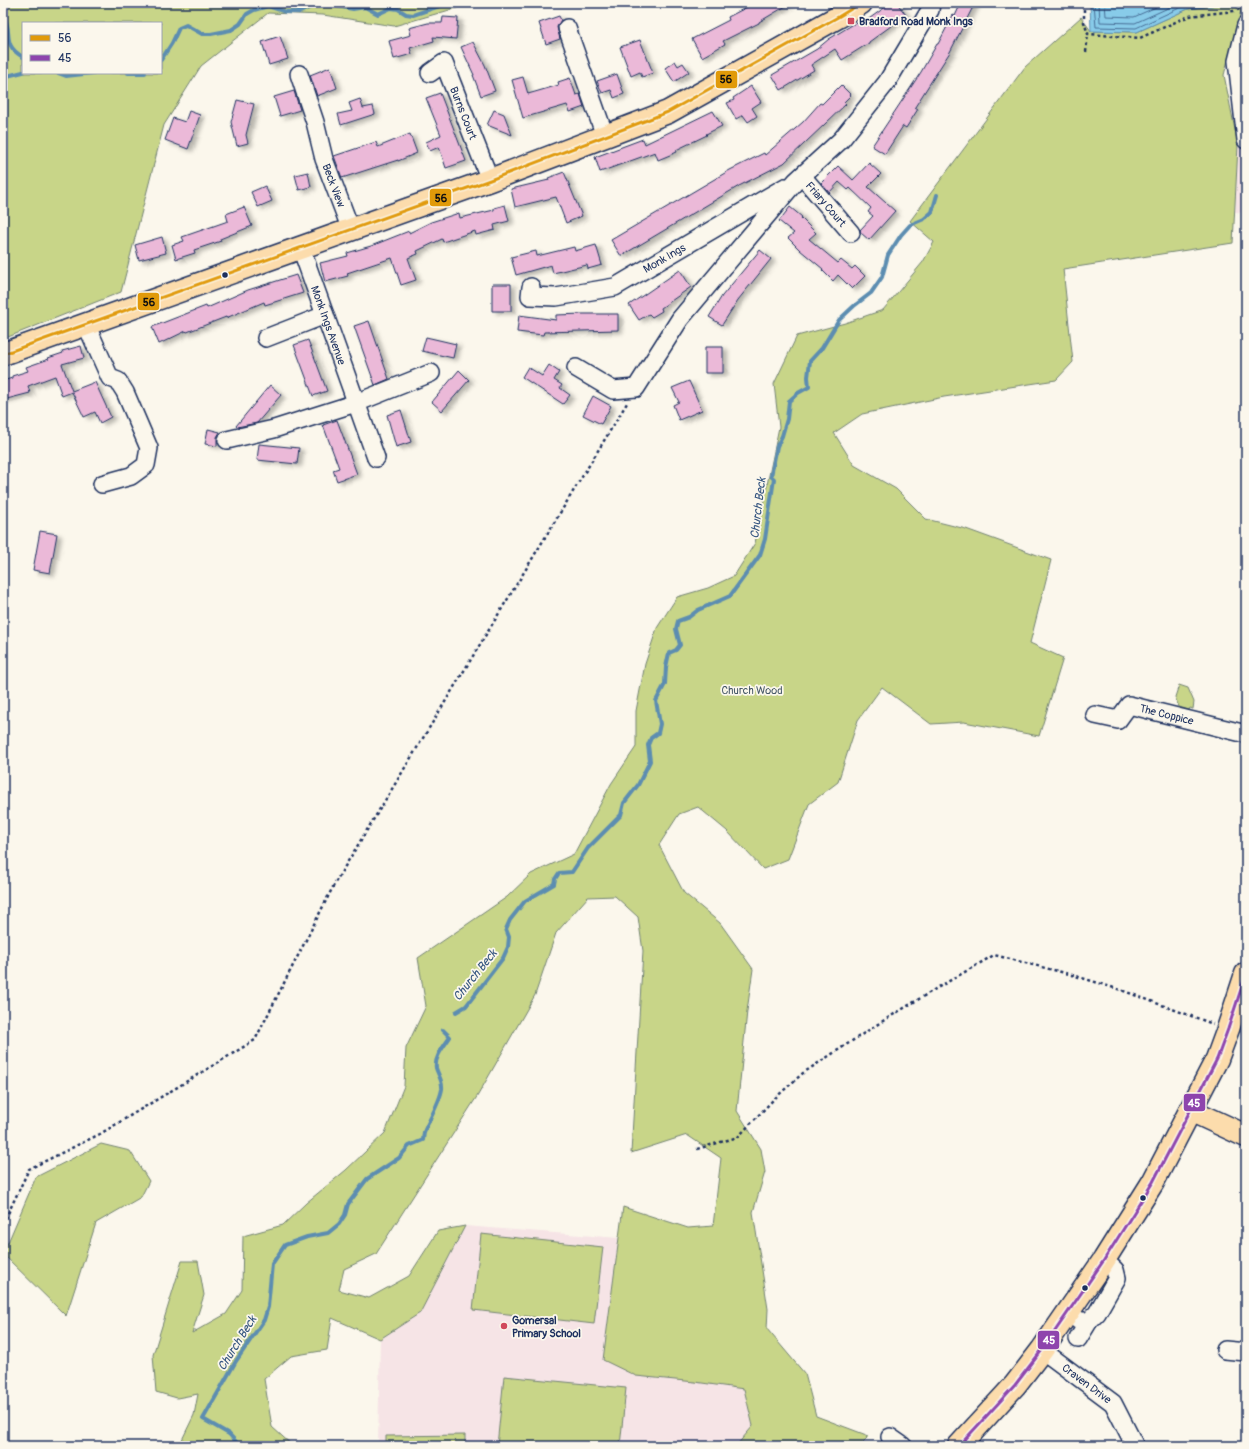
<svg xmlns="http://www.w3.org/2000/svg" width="1249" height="1449" font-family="Pangolin,sans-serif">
<defs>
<filter id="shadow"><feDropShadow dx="4.5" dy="2.5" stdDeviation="2" flood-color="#0004"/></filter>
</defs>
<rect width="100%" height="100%" fill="#fbf7ec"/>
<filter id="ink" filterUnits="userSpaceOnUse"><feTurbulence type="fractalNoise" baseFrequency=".025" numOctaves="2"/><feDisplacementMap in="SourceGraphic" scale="8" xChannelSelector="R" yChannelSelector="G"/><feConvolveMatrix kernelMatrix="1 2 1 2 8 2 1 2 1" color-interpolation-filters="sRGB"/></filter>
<g filter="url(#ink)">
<path fill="#f6e4e6" d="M1238 145 1246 152V213L1235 212Z
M465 1226 619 1238 603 1360 695 1382 744 1389 753 1426 736 1446H378L380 1339 420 1313Z"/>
<path fill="#c8d588" stroke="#728273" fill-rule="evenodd" d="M3 3H492L460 7 394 26 323 15 268 13 201 66 164 125 121 292 3 339ZM23 23H161V73H23Z
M1232 3H1243L1224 75 1238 145 1233 243 1063 269 1073 362 1056 380 944 397 862 414 834 433 854 465 896 489 926 519 966 529 1051 560 1030 643 1063 658 1039 736 964 722 931 724 882 687 858 720 838 782 809 804 788 859 763 869 727 831 698 807 679 814 659 845 684 893 720 923 753 969 747 1011 737 1111 761 1149 765 1172 753 1212 768 1309 767 1329 805 1374 816 1416 869 1436 859 1446H736L753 1426 744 1389 695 1382 636 1376 603 1360 623 1207 688 1228 713 1226 721 1158 687 1135 631 1153 643 951 638 917 615 896 588 897 556 933 535 995 478 1095 376 1254 344 1269 339 1290 369 1298 409 1276 438 1231 465 1226 420 1313 380 1339 332 1318 327 1350 291 1356 264 1379 272 1427 293 1446H179L194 1415 198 1394 177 1398 156 1392 153 1355 182 1261H198L204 1295 192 1333 226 1314 242 1290 243 1236 283 1225 306 1203 346 1170 385 1133 404 1086 406 1048 426 1006 418 958 507 897 531 874 574 854 611 784 636 747V711L645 664 657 628 677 597 708 588 734 576 755 543 779 427 774 384 797 336 845 323 883 310 923 262 934 242 910 221 1025 67 1081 17 1091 31 1137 32 1188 9Z
M1179 685 1188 688 1194 702 1193 709 1190 708 1189 710 1179 707 1175 697Z
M101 1144 130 1151 149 1181 141 1197 96 1223 66 1316 3 1254 36 1177Z
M481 1234 603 1247 594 1324 473 1310Z
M504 1376 626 1388 620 1446H497Z
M465 1435V1446H386V1436Z"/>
<path fill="#88cbe9" stroke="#5c8db1" d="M1090 3H1232L1188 9 1137 32 1091 31Z"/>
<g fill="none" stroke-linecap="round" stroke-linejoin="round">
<path stroke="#476d96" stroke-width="1" d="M1094 3 1096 27 1136 28 1186 5 1200 3
M1099 3 1100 22 1135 23 1179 3
M1105 3 1106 16 1134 17 1165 3"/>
<path stroke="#5c8db1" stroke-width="4" d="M661 3 669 6 679 3
M3 15C14 32 0 44 23 57
M161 60 172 43 179 28 186 25 202 34H211L231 30 240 24 247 14 254 10 268 6 286 12H300L311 7 326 4 353 9 365 7 378 14 391 8 398 9 406 14 413 15 448 3
M58 73 66 76 93 73
M128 73H145
M3 77 23 72
M456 1012 466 1006 503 958 508 947 509 937 506 929 510 920 525 901 554 884 555 879 559 873 572 872 588 848 621 815 624 803 638 785 650 761 648 745 651 738 658 733 660 724 656 701 665 684 666 667 669 653 676 650 680 645 676 629 678 621 689 617 698 610 730 596 760 555 765 539 774 479 771 476 777 446 782 436 787 419 789 401 798 393 809 387 808 377 810 361 822 348 839 320 854 306 871 293 882 277 888 255 901 235 910 225 924 219 932 212 937 195
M240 1446 229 1434 203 1419 236 1361 264 1320 268 1307 272 1264 285 1245 307 1237 328 1233 339 1224 345 1215 348 1204 367 1179 399 1158 409 1146 423 1140 424 1132C429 1120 440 1102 442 1089 443 1081 438 1075 436 1068 434 1057 445 1045 450 1037L443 1030"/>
</g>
<path fill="#ebb9d8" stroke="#1b2f5e" filter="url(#shadow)" d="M755 3H791L759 22V23L723 41 725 44 702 57 692 39 729 20 728 17Z
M891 3H897L906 15 869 42V43L842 60 835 49 811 65 814 70 781 90 772 75 817 49 829 39 857 22 859 26Z
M961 3H975L950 52 915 107 918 109 906 128 903 126 885 154 872 146 921 72 937 44H938L953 15 955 16Z
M559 16 561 20 557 27 560 39 546 44 539 23Z
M443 17 458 18 456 39 433 37 434 41 410 48 412 54 394 59 389 41 411 35 409 28 428 23H442Z
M280 36 288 59 269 65 262 42Z
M640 40 653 73 642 77 640 72 631 76 620 47Z
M473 42 485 65 495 91 481 96 473 75H474L461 47Z
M675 61 678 66 683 63 689 72 674 82 665 68Z
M330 67 337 88 317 96 310 75Z
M617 74 624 94 614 98 611 90 602 93 597 81Z
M523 77 528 94 559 85 558 82 570 78 576 95 580 94 584 107 570 112 567 105 523 118 512 80Z
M841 85 851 95 844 102 846 104 784 163 739 186 621 256 611 240 730 170 764 153 765 155 803 122 820 103 822 104Z
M751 86 761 102 752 108 757 116 748 122 743 115 736 119 727 103 734 100 733 98Z
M294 91 300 110 280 116 274 97Z
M440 93 466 161 446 168 439 147 430 151 426 142 441 135 426 98Z
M360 99 363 108 373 106 375 114 341 125 338 114 352 111 349 103Z
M237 100 254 104 246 135 248 143 237 146 231 122Z
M494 110 504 114 512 135 487 125Z
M189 111 200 115 188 149 165 140 173 118 185 122Z
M713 111 722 126 706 134 707 135 676 150 677 152 658 160 655 152 600 172 595 157 643 139 645 144Z
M410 134 417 153 398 161V160L342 178 334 156 376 142 378 147Z
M869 163 881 174 868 187 895 211 869 240 861 233 860 230 873 216 868 212 871 208 850 188 848 190 839 182 829 193 821 183 838 166 853 180Z
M308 172 311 187 299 190 295 175Z
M564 172 582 216 566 223 556 197 515 207 511 189 549 180 548 178Z
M265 186 272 201 258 207 251 192Z
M505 205 509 221 494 225 495 230 476 235 475 231 443 242 442 239 417 251 418 254 408 258 416 280 401 285 392 258 347 273 348 276 325 282 320 263 348 256 347 253 371 246 409 231V233L431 222 459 213 460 218 494 210V208Z
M244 207 252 226 220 239 221 241 194 250 195 253 176 259 172 245 184 241 182 237 228 221 226 214Z
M790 207 802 217 801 218 816 233 809 239 838 263 841 260 852 269 855 266 865 276 852 289 838 275 833 281 822 270 823 269 800 250 788 238 794 233 779 221Z
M162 237 166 253 139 260 135 245Z
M596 245 602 265 588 269 587 265 553 273 551 265 516 275 511 257 536 251 537 256 574 247 575 251Z
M760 250 771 259 738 300 722 325 709 317 722 296Z
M680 270 691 287 661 308 662 311 652 317 649 314 639 320 629 305Z
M296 275 303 293 265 305 264 302 226 318V317L195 329 187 332 186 331 159 344 152 327 206 306 207 308 248 290Z
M492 284H511V311H492Z
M583 314H618V330L544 332 543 335 517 332 519 315 556 320V315Z
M369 321 389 379 375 385 354 326Z
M426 337 456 344 453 358 422 351Z
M308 340 327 391 313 396 294 345Z
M81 346 84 358 62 364 72 391 95 382 111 417 100 423 95 412 84 417 72 392 62 396 55 376 28 386 30 393 3 400V381L12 378V376L28 371 26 367 49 359 48 358 63 353 62 351Z
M705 347H723V373H705Z
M549 365 559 372 554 380 562 385 560 388 570 395 563 404 522 377 528 367 542 376Z
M459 370 469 380 442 411 432 402Z
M689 381 702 410 679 420 673 405 679 402 672 388Z
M270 385 281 395 257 423 237 427 236 426Z
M593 396 611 406 601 424 583 415Z
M401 410 411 442 396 447 387 415Z
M337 420 357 474 337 481 333 470 339 468 323 425Z
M208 429 220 432 217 437V446L205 444Z
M259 444 299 448 297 464 257 460Z
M40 531 57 534 50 573 33 570Z"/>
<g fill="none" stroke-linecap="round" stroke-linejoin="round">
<defs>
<g id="minor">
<path d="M1246 25 1237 61 1246 140"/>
<path d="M567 28 605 136"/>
<path id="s1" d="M430 73 444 63 490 180"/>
<path id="s2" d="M299 74 315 122 324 159 351 230"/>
<path id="s3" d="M802 176 851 233"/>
<path id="s4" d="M301 248 376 458"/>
<path id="s5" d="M531 287 530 296 556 297 615 287 785 187"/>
<path d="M86 324 110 378 118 381 125 392 149 448 146 465 131 476 102 484"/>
<path d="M266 338 325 315"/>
<path d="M576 368 613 390 636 388 680 319 796 181 841 140 887 82 930 10 931 3"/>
<path d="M227 440 274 429 356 403 431 373"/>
<path id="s6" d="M1095 715 1118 720 1129 705 1246 734"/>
<path d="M1069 1311 1079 1321H1089L1097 1313 1117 1278 1115 1270 1104 1260"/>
<path d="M1078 1339 1089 1321"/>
<path id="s7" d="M1042 1350 1113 1403 1135 1446"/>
<path d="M1225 1350 1246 1352"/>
<path d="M890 1437 903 1446"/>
</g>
<path id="major" d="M3 354 490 180 668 112 838 17 861 3
M1190 1110 1246 1136
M959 1446 1015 1385 1042 1350 1104 1260 1153 1182 1217 1059 1228 1029 1246 974"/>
</defs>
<use href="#minor" stroke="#1b2f5e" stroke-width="20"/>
<use href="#major" stroke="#1b2f5e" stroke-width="25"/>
<path stroke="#1b2f5e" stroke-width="2.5" stroke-dasharray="3 3" stroke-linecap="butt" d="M1084 3V22L1088 34 1140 38 1189 16 1234 11 1243 8 1246 9
M1243 8 1245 3
M1086 52 1088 34
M697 1149 738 1137 773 1100 803 1073 878 1024 937 988 994 955 1069 974 1121 990 1213 1024
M3 1224 29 1169 100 1134 255 1040 336 881 627 403"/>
<use href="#minor" stroke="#fbf7ec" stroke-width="17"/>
<use href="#major" stroke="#fcdcac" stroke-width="22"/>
<defs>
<path id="bus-1" d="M3 354 490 180 668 112 838 17 861 3"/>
<path id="bus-2" d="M959 1446 1015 1385 1042 1350 1104 1260 1153 1182 1217 1059 1228 1029 1246 974"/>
</defs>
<use href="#bus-1" stroke="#fbf7ec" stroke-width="6"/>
<use href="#bus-2" stroke="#fbf7ec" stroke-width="6"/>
<use href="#bus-1" stroke="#e19a09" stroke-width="3"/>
<use href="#bus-2" stroke="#8e44ad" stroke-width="3"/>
</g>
</g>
<g fill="#d1495b" stroke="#fbf7ec" stroke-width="1.5">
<rect x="847" y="17" width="8" height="8" rx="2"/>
<circle cx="504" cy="1326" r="4"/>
</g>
<g fill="#1b2f5e" stroke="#fbf7ec" stroke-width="1.5">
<circle cx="225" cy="275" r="3.5"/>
<circle cx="1143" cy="1198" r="3.5"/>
<circle cx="1085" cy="1288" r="3.5"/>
</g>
<g text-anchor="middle" stroke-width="3.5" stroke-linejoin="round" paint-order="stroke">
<g font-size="11" font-weight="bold" fill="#1b2f5e" stroke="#fbf7ec" text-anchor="start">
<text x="859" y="25">Bradford Road Monk Ings</text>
<text x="512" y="1324">Gomersal<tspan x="512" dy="13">Primary School</tspan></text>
</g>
<g font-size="11" fill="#1b2f5e" stroke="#fbf7ec">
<text dy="4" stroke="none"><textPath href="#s1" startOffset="71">Burns Court</textPath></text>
<text dy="4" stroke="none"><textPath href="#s2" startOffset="117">Beck View</textPath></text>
<text dy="4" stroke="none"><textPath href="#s3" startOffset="37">Friary Court</textPath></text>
<text dy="4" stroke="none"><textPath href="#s5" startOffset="152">Monk Ings</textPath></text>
<text dy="4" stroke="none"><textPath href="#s4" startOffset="82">Monk Ings Avenue</textPath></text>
<text dy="4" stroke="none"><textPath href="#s6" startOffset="81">The Coppice</textPath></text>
<text dy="4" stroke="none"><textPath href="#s7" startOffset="56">Craven Drive</textPath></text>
</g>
<g font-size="11" fill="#465868" stroke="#fbf7ec">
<text x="752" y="694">Church Wood</text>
</g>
<g font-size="12" font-style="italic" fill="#365681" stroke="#fbf7ec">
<text transform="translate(758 508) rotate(-83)" y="4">Church Beck</text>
<text transform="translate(475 975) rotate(-51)" y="4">Church Beck</text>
<text transform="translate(237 1343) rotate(-58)" y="4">Church Beck</text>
</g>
</g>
<g stroke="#fbf7ec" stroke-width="1.5">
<rect x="715" y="70" width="23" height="19" rx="4" fill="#e19a09"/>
<rect x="429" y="188" width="23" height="19" rx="4" fill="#e19a09"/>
<rect x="137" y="292" width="23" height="19" rx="4" fill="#e19a09"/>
<rect x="1183" y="1093" width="23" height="19" rx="4" fill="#8e44ad"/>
<rect x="1037" y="1330" width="23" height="20" rx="4" fill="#8e44ad"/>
</g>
<g font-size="11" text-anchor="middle" font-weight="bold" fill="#fff">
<text x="1194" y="1107">45</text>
<text x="1049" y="1344">45</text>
</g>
<g font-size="11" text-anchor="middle" font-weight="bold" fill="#111">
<text x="726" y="83">56</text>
<text x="441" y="202">56</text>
<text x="149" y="306">56</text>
</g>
<rect width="1249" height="1449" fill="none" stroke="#fbf7ec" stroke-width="16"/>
<rect x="8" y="8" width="1233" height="1433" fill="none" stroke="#1b2f5e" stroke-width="1.5" filter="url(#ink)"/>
<rect x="22" y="22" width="140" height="52" fill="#fbf7ec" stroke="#a1a7b3"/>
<rect x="30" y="35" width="20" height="6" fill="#e19a09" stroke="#a1a7b3"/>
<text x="58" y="42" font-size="12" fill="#1b2f5e">56</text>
<rect x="30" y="55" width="20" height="6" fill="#8e44ad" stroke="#a1a7b3"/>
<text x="58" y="62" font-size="12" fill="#1b2f5e">45</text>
</svg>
